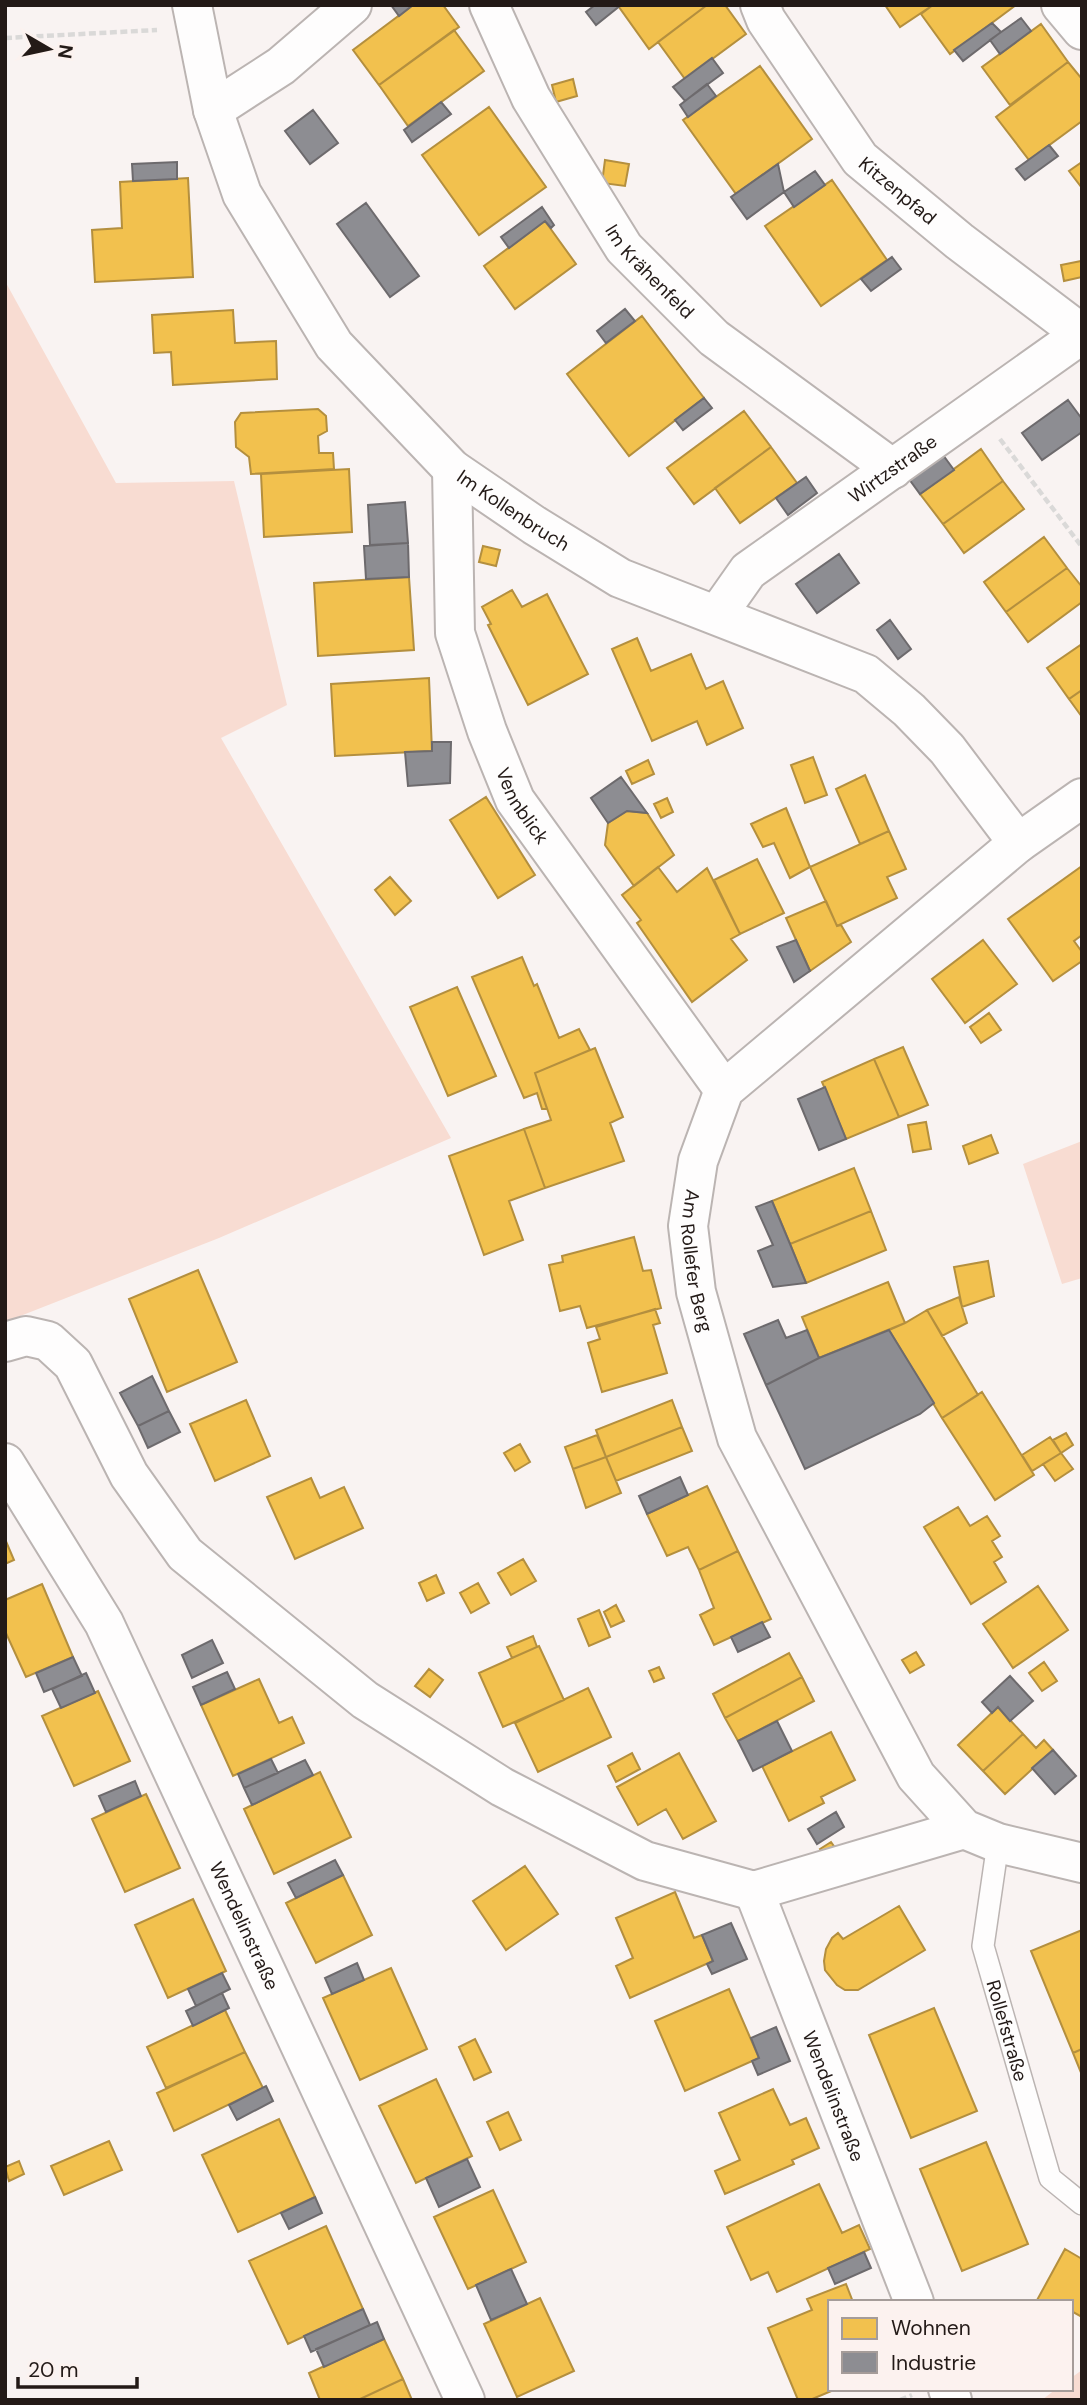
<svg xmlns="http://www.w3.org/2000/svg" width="1087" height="2405" font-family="'DM Sans',sans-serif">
<rect width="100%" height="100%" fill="#f9f3f2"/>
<path fill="#f8dcd2" d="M5 281 116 483 234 481 287 705 221 738 451 1138 219 1238 5 1322Z
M1082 1141V1278L1062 1284 1023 1164Z
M1082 2370V2400H1042L1056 2389H1071V2378Z"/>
<path fill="#f2c14e" stroke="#b48f3e" stroke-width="2" d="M413 5H443L459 27 379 85 353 50Z
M621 5H707L649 49 619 7Z
M707 5H725L746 34 685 79 658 42Z
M885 5H933L900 27Z
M933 5H1016L950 54 921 14Z
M1041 24 1068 62 1010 105 982 67Z
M454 30 484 71 408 126 379 85Z
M1068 62 1082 79V121L1029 160 996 117Z
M760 66 812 139 736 194 683 120Z
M573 79 577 96 556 102 552 85Z
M489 107 546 187 479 235 422 155Z
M605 160 629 164 625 186 602 183Z
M1082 162V188L1069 171Z
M188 178 193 277 95 282 92 230 122 228 120 182Z
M832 180 887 260 821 306 765 226Z
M545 221 576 264 515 309 484 266Z
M1081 261 1082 277 1064 281 1061 265Z
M233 310 235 343 276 341 277 379 173 385 171 352 154 353 152 315Z
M642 316 704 398 629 456 567 374Z
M318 409 326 416 327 431 318 436 319 453H333L334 469 251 474 249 457 236 447 235 422 241 413Z
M744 411 771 447 694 504 667 468Z
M771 447 797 483 740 523 715 488Z
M981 449 1003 481 943 524 920 494Z
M349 469 352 532 264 537 261 474Z
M1003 481 1024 509 964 553 943 524Z
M1044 537 1067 568 1006 612 984 582Z
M483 546 500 550 496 566 479 562Z
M1067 568 1082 587V602L1028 642 1006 612Z
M409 577 414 650 318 656 314 583Z
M512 590 522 607 547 594 588 674 528 705 488 625 491 624 482 607Z
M637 638 651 671 691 654 706 689 723 681 743 728 707 745 697 721 652 741 612 649Z
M1082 644V690L1069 699 1047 668Z
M429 678 432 751 335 756 331 684Z
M1082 690V717L1069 699Z
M813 757 827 795 805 803 791 765Z
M648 760 654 774 632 784 626 771Z
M865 775 889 831 860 844 836 789Z
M486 797 535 875 498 898 450 820Z
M667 798 673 812 661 818 654 804Z
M786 808 810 867 790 878 774 843 763 847 751 824Z
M627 811 647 813 674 855 634 886 605 845 608 823Z
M889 831 906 869 887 877 897 898 837 926 810 867Z
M757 859 784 913 740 934 714 880Z
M1082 866V935L1074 941 1082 952V961L1053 981 1008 919Z
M658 867 677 892 707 868 740 934 731 939 747 960 692 1002 637 923 641 920 622 895Z
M390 877 411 901 395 915 375 890Z
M826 901 837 926 841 925 851 942 810 971 786 918Z
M983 940 1017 984 965 1023 932 979Z
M522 957 534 986 537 984 559 1038 579 1029 590 1050 535 1073 547 1109H542L537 1093 524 1098 472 977Z
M457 987 496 1076 448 1096 410 1007Z
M989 1013 1001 1030 981 1043 970 1027Z
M903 1047 928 1105 899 1117 874 1059Z
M595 1048 623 1117 610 1123 624 1161 545 1188 524 1129 551 1120 535 1073Z
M874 1059 899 1117 846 1139 822 1082Z
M926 1122 931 1149 913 1152 908 1125Z
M524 1129 545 1188 509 1201 523 1240 484 1255 449 1156Z
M991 1135 998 1153 969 1164 963 1146Z
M854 1168 871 1211 790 1244 772 1201Z
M871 1211 886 1250 806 1283 790 1244Z
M634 1237 643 1271 651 1270 661 1308 587 1328 580 1306 560 1311 549 1265 563 1262 562 1256Z
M988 1261 994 1296 962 1307 954 1267Z
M198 1270 237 1362 167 1392 129 1299Z
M888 1282 905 1323 819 1358 802 1317Z
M959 1297 967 1323 942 1336 927 1310Z
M655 1309 660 1323 653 1325 667 1373 602 1392 588 1343 600 1339 596 1327Z
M927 1310 978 1395 942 1418 889 1330 905 1323Z
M982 1392 1034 1475 995 1500 942 1418Z
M246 1400 270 1456 215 1481 190 1424Z
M672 1400 682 1427 606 1457 596 1430Z
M682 1427 692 1451 616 1481 606 1457Z
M1066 1433 1073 1445 1061 1453 1053 1440Z
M597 1435 606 1457 573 1469 565 1447Z
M1050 1437 1061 1453 1032 1471 1022 1455Z
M520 1444 530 1462 515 1471 504 1453Z
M1061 1453 1073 1469 1055 1481 1043 1464Z
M606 1457 621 1493 586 1508 573 1469Z
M311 1478 320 1498 344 1487 363 1528 295 1559 267 1497Z
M707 1486 738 1551 699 1570 688 1547 667 1556 647 1514Z
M958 1507 970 1526 987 1516 1000 1536 992 1541 1002 1557 994 1562 1006 1582 971 1604 924 1527Z
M5 1539 14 1560 5 1564Z
M738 1551 771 1619 714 1645 700 1615 714 1608 699 1570Z
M523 1559 536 1581 511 1595 498 1573Z
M436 1575 444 1593 427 1601 419 1583Z
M478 1583 489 1603 471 1613 460 1593Z
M42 1584 73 1657 26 1677 5 1631V1600Z
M1038 1586 1068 1630 1013 1668 983 1624Z
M616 1605 624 1621 611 1627 604 1612Z
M599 1610 610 1637 589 1646 578 1619Z
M533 1636 537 1647 512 1658 507 1647Z
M539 1646 564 1700 503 1727 479 1673Z
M916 1652 924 1665 910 1673 902 1660Z
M789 1653 802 1677 725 1718 713 1694Z
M1044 1662 1057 1681 1042 1691 1029 1673Z
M659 1667 664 1678 654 1682 649 1671Z
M429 1669 443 1680 430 1697 415 1686Z
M802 1677 814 1701 738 1741 725 1718Z
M259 1679 279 1723 292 1717 304 1743 233 1776 201 1705Z
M588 1688 611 1737 538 1772 515 1723Z
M98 1691 130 1761 74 1786 42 1716Z
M998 1707 1023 1734 983 1771 958 1745Z
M831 1732 855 1780 821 1797 824 1803 789 1821 762 1766Z
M1023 1734 1036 1748 1044 1740 1053 1750 1005 1794 983 1771Z
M632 1753 640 1769 616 1782 608 1766Z
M679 1753 716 1821 683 1839 666 1809 638 1825 617 1787Z
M320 1772 351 1837 274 1874 244 1809Z
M146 1794 180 1868 125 1892 92 1819Z
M831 1842 836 1849 825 1857 820 1849Z
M525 1866 558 1914 506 1950 473 1901Z
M343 1875 372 1935 316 1963 286 1903Z
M675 1892 694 1938 702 1935 713 1961 630 1998 616 1966 633 1958 616 1918Z
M193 1899 226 1971 168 1998 135 1925Z
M899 1906 925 1950 858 1990H845L837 1985 825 1970 824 1961 826 1949 832 1938 838 1933 843 1939Z
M1082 1930V2049L1073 2053 1031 1951Z
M391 1968 427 2049 360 2080 323 1998Z
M729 1989 759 2058 685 2091 655 2021Z
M934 2008 977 2111 911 2138 869 2035Z
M225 2010 245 2052 166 2088 147 2047Z
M475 2039 491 2072 474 2080 459 2047Z
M1082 2049V2075L1073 2053Z
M245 2052 263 2088 174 2131 157 2093Z
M436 2079 472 2156 416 2183 379 2106Z
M773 2089 790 2125 806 2118 819 2148 792 2160 794 2164 725 2194 715 2171 740 2160 719 2113Z
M508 2112 521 2140 500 2150 487 2122Z
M279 2119 315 2197 238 2232 202 2155Z
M109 2141 122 2170 64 2195 51 2166Z
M986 2142 1028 2244 962 2271 920 2169Z
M19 2161 24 2174 9 2181 5 2167Z
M819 2184 842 2233 859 2225 870 2249 777 2292 768 2272 751 2280 727 2227Z
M493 2190 526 2262 468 2289 434 2217Z
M326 2226 363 2309 288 2344 249 2261Z
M1065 2249 1082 2259V2317L1071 2311V2302H1036Z
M846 2284 853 2302H830V2389H836L810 2400H798L768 2328 812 2310 807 2299Z
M540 2298 574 2371 517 2397 484 2324Z
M384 2339 403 2379 358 2400H320L309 2373Z
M403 2379 412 2400H358Z"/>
<path fill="#8d8d92" stroke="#6d6a6d" stroke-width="2" d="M391 5H413L399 16Z
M595 5H621L596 25 586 12Z
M1021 18 1031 31 1000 54 990 40Z
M992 23 1001 32 963 61 954 50Z
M712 58 723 73 685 101 673 87Z
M707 84 716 96 688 117 680 105Z
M441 102 451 114 412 142 404 130Z
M313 110 338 143 310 164 285 131Z
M1049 145 1058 156 1025 180 1016 169Z
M177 162V179L133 181 132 164Z
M778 164 784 192 747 219 731 197Z
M815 171 825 185 794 207 784 192Z
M366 203 419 276 390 297 337 224Z
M542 207 554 225 551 228 545 221 509 248 501 237Z
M892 257 901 269 871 291 861 279Z
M625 309 635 321 606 343 597 331Z
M704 398 712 408 683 430 675 420Z
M1068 400 1082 419V432L1042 460 1022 433Z
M943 455 954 470 920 494 909 479Z
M806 477 817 493 788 515 776 498Z
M405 502 408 543 370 545 368 505Z
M408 543 409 577 366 579 364 546Z
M839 554 859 583 817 613 796 584Z
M890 620 911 649 898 659 877 630Z
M432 742H451L450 783 408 786 405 752 432 751Z
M621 777 647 813 627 811 608 823 591 798Z
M796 940 810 971 794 982 777 947Z
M825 1087 846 1139 819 1150 798 1099Z
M772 1201 790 1244 806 1283 773 1287 758 1251 773 1245 756 1207Z
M778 1320 786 1338 807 1330 819 1358 766 1385 744 1334Z
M889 1330 934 1403 920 1414 805 1469 766 1385 819 1358Z
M152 1376 169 1411 138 1426 120 1393Z
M169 1411 180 1432 148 1448 138 1426Z
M680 1477 688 1495 647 1514 639 1496Z
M762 1622 770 1637 738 1652 731 1637Z
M212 1640 223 1663 192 1678 182 1655Z
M73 1657 82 1676 44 1692 36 1673Z
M227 1672 235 1689 201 1705 193 1687Z
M86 1673 95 1693 61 1708 52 1689Z
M1010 1676 1033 1701 1010 1721 998 1707 992 1713 982 1702Z
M777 1721 792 1751 753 1771 738 1741Z
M1053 1750 1076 1776 1055 1794 1032 1768Z
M271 1759 278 1773 244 1788 238 1774Z
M305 1760 313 1775 252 1805 244 1788Z
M135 1781 141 1796 106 1812 99 1796Z
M836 1812 844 1827 817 1844 808 1829Z
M335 1860 343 1875 296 1898 288 1883Z
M731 1923 747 1959 712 1974 707 1964 713 1961 702 1935Z
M357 1963 364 1980 332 1994 325 1978Z
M222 1973 230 1989 196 2006 188 1989Z
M222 1993 229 2008 193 2026 186 2011Z
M776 2027 790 2061 758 2075 752 2061 759 2058 751 2038Z
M266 2086 273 2101 237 2120 229 2105Z
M467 2159 480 2187 439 2207 426 2178Z
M315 2197 322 2213 289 2229 281 2213Z
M864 2252 871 2268 835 2284 828 2268Z
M511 2269 527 2304 491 2320 476 2285Z
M363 2309 370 2325 311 2352 304 2336Z
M377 2322 384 2339 324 2367 316 2349Z"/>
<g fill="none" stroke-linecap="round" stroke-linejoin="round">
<defs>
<g id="service">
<path id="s1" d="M998 1843 983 1946 1050 2178 1082 2204"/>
</g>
<g id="minor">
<path id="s2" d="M192 5 213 110 242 194 334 345 452 469 534 525 620 578 866 674 909 710 947 749 1018 843"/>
<path id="s3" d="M489 5 531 98 624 248 714 338 893 469"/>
<path id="s4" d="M760 5 766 20 860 159 959 241 1082 334"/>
<path d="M1061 5 1082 30"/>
<path d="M213 110 281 66 352 5"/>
<path id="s5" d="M452 469 455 633 487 731 515 800 724 1090"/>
<path id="s6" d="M717 615 748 571 1082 334"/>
<path id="s7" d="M1082 798 1018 843 724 1090 698 1161 688 1226 696 1292 737 1438 916 1776 964 1829 998 1843 1082 1863"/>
<path d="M5 1342 26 1336 48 1341 73 1364 129 1475 185 1554 365 1700 502 1787 645 1861 754 1891 964 1829"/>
<path id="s8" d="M5 1463 104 1623 465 2400"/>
<path id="s9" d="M754 1891 914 2302"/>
<path d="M948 2389 952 2400"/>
</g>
</defs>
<use href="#service" stroke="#bbb4b2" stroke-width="24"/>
<use href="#minor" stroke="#bbb4b2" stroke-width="42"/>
<path stroke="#dad9d8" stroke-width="4.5" stroke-dasharray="7 3.5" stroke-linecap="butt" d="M5 38 157 30
M1000 439 1082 547
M900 2400 912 2395"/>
<use href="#service" stroke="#fefdfd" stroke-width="21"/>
<use href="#minor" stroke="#fefdfd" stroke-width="38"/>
</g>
<g text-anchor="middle" stroke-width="7" stroke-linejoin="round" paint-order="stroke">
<g font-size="19" fill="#231a17" stroke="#fcf2ef">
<text dy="7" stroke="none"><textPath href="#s4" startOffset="233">Kitzenpfad</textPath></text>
<text dy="7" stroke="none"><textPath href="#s3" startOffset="313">Im Krähenfeld</textPath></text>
<text dy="7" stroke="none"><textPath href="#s6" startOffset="231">Wirtzstraße</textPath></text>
<text dy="7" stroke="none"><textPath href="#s2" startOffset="618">Im Kollenbruch</textPath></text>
<text dy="7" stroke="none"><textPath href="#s5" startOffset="350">Vennblick</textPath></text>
<text dy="7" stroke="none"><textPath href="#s7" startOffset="639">Am Rollefer Berg</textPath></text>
<text dy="7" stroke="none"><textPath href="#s8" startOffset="522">Wendelinstraße</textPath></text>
<text dy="7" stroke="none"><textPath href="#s1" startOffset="192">Rollefstraße</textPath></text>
<text dy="7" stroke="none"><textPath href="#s9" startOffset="220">Wendelinstraße</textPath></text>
</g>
</g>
<rect width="1087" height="2405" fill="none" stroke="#231a17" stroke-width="14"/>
<rect x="828" y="2300" width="245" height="91" fill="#fcf2ef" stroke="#a59c99" stroke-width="2"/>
<rect x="842" y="2318" width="35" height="21" fill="#f2c14e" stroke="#a59c99" stroke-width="2"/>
<text x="891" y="2335" font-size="21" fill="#231a17">Wohnen</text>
<rect x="842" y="2352" width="35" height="21" fill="#8d8d92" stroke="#a59c99" stroke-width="2"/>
<text x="891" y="2370" font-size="21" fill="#231a17">Industrie</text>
<g transform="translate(49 49) rotate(99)" stroke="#fcf2ef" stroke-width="5" paint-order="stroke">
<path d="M0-5L12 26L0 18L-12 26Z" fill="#231a17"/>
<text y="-10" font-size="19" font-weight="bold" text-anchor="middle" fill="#231a17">N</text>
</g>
<path d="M18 2377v10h119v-10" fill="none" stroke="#231a17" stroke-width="3.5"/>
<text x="28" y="2377" font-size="21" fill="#231a17" stroke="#fcf2ef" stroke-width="5" paint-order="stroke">20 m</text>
</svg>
